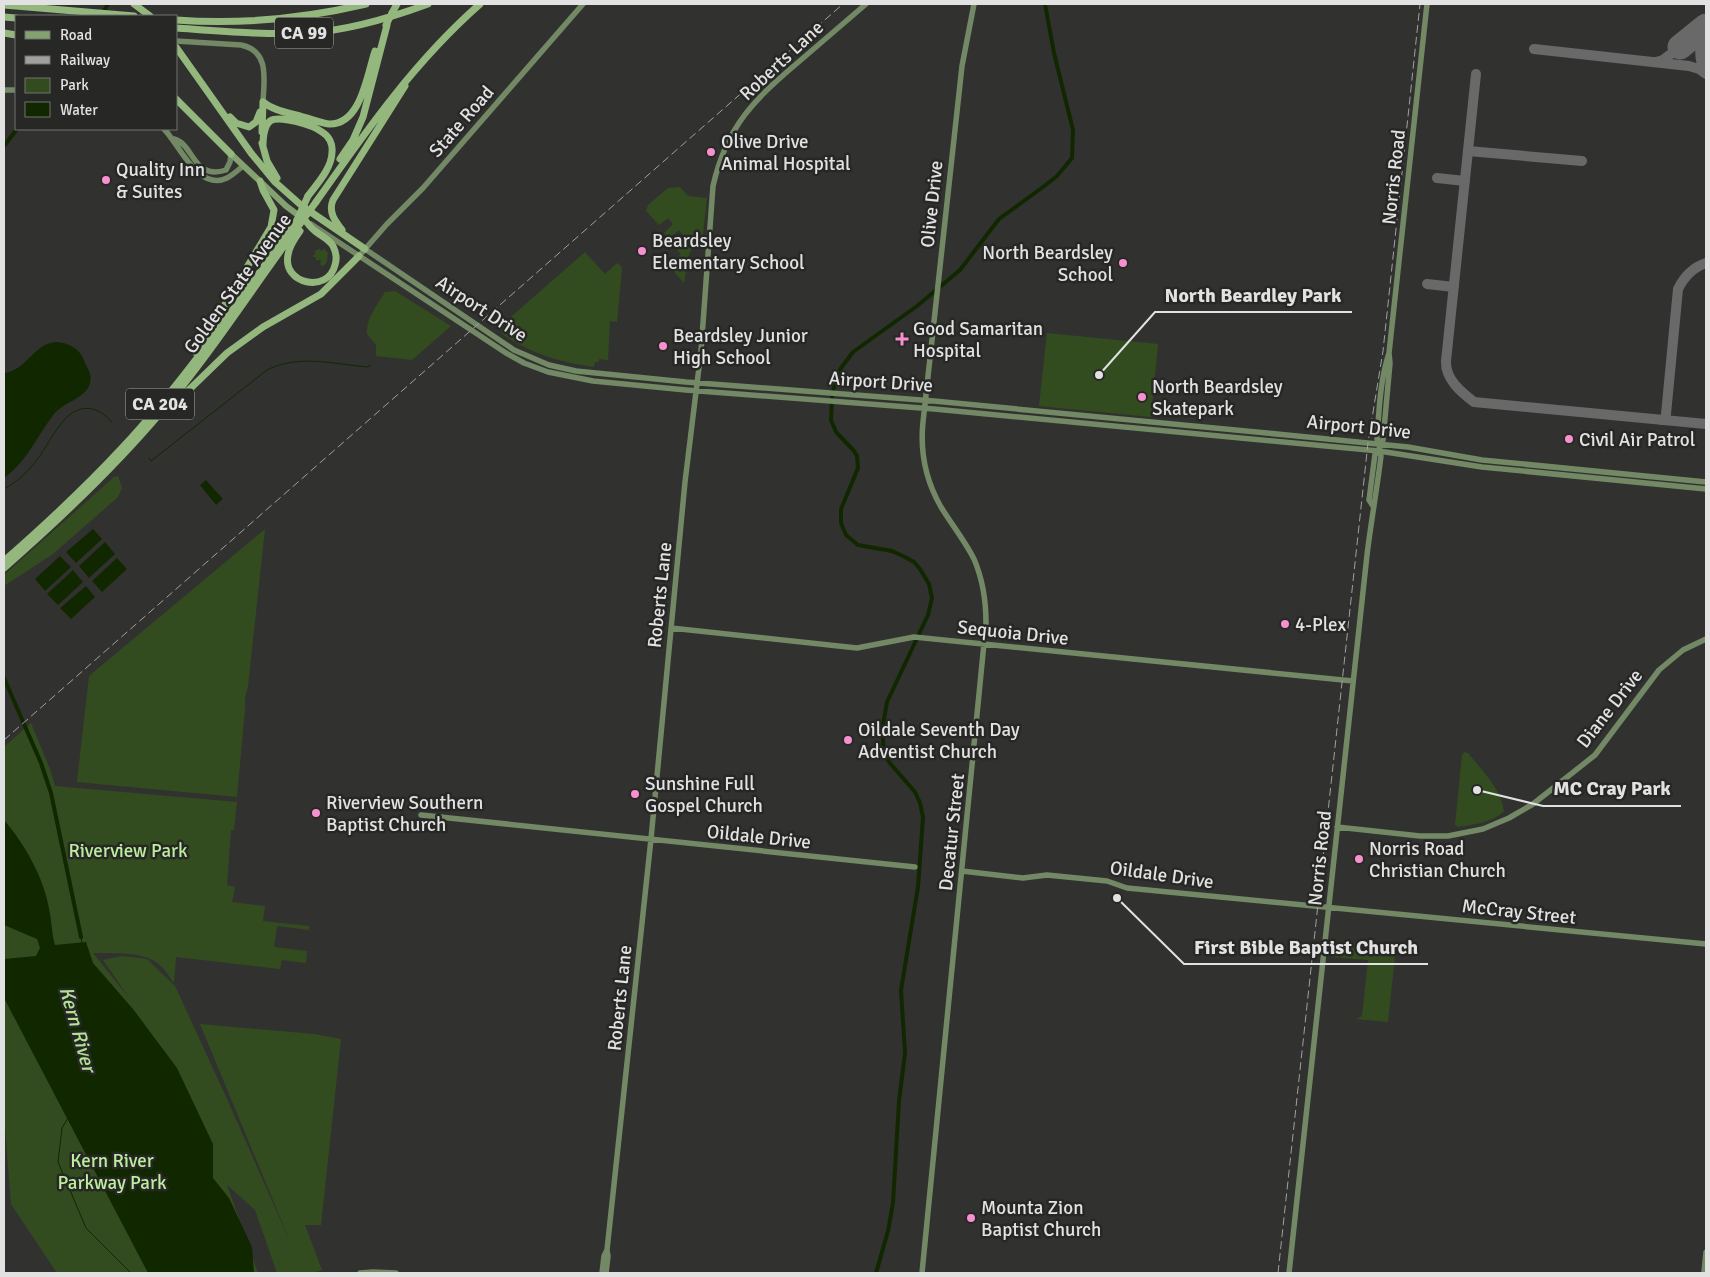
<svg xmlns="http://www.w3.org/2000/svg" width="1710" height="1277" font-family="Signika,sans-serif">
<rect width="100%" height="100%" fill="#313230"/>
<path fill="#324c1f" d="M680 187 688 196 707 198 702 243C684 247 688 268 684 283L669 266 681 254 674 247 684 237 679 230 669 238 664 233 673 224 668 218 659 225 646 211 648 205 668 188Z
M324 248 328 253 327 261 324 266 320 265 321 260H316V257H313V255H315V251L319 249 322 251Z
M585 252 605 274 617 263 622 267 617 322 610 321 608 360 599 359V362H595L594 367C562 363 529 353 502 334L501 329 503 324Z
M395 291 451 326 412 360 376 356V345L367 334C366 318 377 306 385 292Z
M1047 333 1158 344 1151 417 1039 406Z
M118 476 122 488 118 497 53 554 4 586V575L114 477Z
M265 529 248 686 245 698V709L237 797 77 782 89 676Z
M31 723 50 769 55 786 237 802 234 830H231L227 885 235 887 232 902 265 906 263 921 309 926V930L277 926 274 947 307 951 306 963 282 960 280 969 176 957 174 983C170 978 166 971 162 967 146 950 114 954 93 953L130 999 103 960 122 956 147 959 175 986 227 1099 292 1246 200 1024 314 1034 341 1039 321 1225H305L322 1270 312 1273H277L255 1210 227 1185 258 1273H57L11 1204 4 1114V747Z
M1464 752 1468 753C1482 771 1501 788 1504 811 1494 822 1472 825 1458 827L1455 825 1462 755Z
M1331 941 1396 947 1388 1022 1356 1019 1362 1016 1368 960 1331 957Z"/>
<path fill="#112700" d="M56 342C69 343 79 348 84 360 85 365 89 369 90 374 95 397 65 400 54 414 37 436 27 462 4 478V373C27 370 33 344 56 342Z
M206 480 214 489 213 491 215 490 223 499 216 505 200 485Z
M93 529 102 539 76 563 66 552Z
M105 542 115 554 89 578 79 566Z
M60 556 71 567 45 591 35 579Z
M117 558 127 569 102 592 92 581Z
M73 570 83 582 58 605 47 594Z
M86 586 95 597 71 619 60 608Z
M4 820C26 846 45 879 50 914 52 925 52 935 55 945L86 942 93 963 133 1009 177 1068 213 1144V1178L229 1198 252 1247 254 1273H148L4 998V959L36 956 40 948 37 939 4 925Z"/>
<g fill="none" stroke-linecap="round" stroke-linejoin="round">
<path stroke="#112700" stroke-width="1" d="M149 458 151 461 267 370C298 354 334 364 367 367L371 365
M4 489C17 482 27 473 36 461 52 442 67 395 100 412 104 414 109 419 112 422
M81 937 82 944
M68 1118 62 1128 58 1162 86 1228 131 1273"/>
<path stroke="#112700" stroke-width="4" d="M102 14 108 4
M4 146 17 129
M4 678 41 763 51 793 81 937
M876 1273 888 1231 893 1203 899 1101 905 1053 901 990 918 887 923 817 920 803 915 792 889 762 884 751 882 730 887 702 928 615 932 598 929 584 920 569 914 562 905 557 892 551 858 545 846 535 841 523V509L858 468 857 456 854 451 836 432 831 420 832 397 836 378 841 368 853 352 917 306 960 270 999 219 1043 187 1057 176 1072 158 1073 130 1054 53 1045 4"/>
<path stroke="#686968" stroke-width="10" d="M1534 49 1689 66 1699 69 1706 74
M1656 62 1663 60 1680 47
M1706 73C1696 56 1701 43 1706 26
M1476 74 1446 361C1445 379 1461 392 1474 402L1706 424
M1468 151 1582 161
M1437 178 1465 181
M1427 284 1454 287
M1661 420 1665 418 1666 414 1678 289C1684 277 1694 267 1706 263"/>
<path stroke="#686968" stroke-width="25" d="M1680 47 1706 26"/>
<path stroke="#738965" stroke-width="5.5" d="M176 41 241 45C270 51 264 80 263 102
M4 90H16
M164 129C179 144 198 192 227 178 233 175 238 170 243 166
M174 139C194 144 193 181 226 170L230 162 231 154
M311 224 506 353 524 363 548 372 593 381 686 390 934 409 1379 451 1482 467 1706 489
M365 249 514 350 549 365 576 371 686 382 934 401 1287 435 1408 447 1482 460 1706 482
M359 256 387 224 423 188 583 4
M1380 444 1377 439C1379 411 1380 380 1389 353L1427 4
M1373 506 1369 500 1375 454 1379 451
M671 628 857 648 914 637 1353 681
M421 815 915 867
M1337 827 1420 836H1448L1483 829 1509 818 1533 804 1595 755 1659 670 1683 650 1706 639
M962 871 1023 878 1047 875 1107 881 1127 888 1706 944
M360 1273 373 1272 396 1273
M602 1273 604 1256 607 1250
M606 1273 608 1256 607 1250 651 839 685 482 701 351 713 186C727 124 756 98 802 59 823 41 845 22 866 4
M922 1273 986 623C986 601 983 580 974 559 965 541 952 525 941 507 926 481 920 451 923 422L962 66 974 4
M1289 1273 1367 555C1371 522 1377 489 1381 456 1378 450 1379 445 1383 440L1390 363 1389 353
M1704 1273 1706 1252"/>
<path stroke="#84a172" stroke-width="6" d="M231 154 286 206 302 218"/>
<path stroke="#94b77e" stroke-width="7" d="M134 4 150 16
M4 5 134 16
M392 13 397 4
M4 17 16 18
M176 20C242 25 302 19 366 4
M176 28C219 31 263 35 306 33 346 31 390 18 428 4
M4 33 16 35
M176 47 251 153 275 182 302 206 365 249
M176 99 231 154
M263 102C274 111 290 113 303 117 311 119 320 123 329 124 361 125 367 75 375 51
M230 117 236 123 249 127 256 122 260 112
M262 132 263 102
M262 143 267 161 277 178
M263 147C263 139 263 127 270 121 280 115 313 125 322 132 329 136 333 144 332 152 332 168 317 184 308 196
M340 159 353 140 363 117 387 25
M316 202C366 131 415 61 480 4
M342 230C335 221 328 212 333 200L405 86
M300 231C295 238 289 246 288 255 282 284 328 294 335 265 337 259 336 252 333 246 329 239 321 236 315 231 311 228 308 224 305 220
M196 353 271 227 274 210 263 190 260 181
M165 413 227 353 263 327 321 294 359 256
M4 561C45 525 85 488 122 448 187 378 241 298 297 220
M4 568C60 519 114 468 162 411 211 353 252 289 297 228"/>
<path stroke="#9fa09f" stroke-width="1" stroke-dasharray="8 4" stroke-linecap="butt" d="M4 740 843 4
M1278 1273 1368 443 1383 351 1420 4"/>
<path stroke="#94b77e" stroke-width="7" d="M386 25 392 13
M297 220 308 196
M297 228 316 202"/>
</g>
<g fill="#f790ce" stroke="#272826" stroke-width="2">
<circle cx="711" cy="152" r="5"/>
<circle cx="106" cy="180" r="5"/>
<circle cx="642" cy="251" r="5"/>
<circle cx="1123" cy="263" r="5"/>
<path d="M899.5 331.5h5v5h5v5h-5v5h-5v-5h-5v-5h5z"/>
<circle cx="663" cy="346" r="5"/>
<circle cx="1142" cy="397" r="5"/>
<circle cx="1569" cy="439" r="5"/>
<circle cx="1285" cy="624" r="5"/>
<circle cx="848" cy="740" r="5"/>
<circle cx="635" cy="794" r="5"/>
<circle cx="316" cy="813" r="5"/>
<circle cx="1359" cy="859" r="5"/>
<circle cx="971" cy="1218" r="5"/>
</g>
<g text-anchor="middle" stroke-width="5" stroke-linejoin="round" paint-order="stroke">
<g fill="#272826" stroke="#a9aaa9" stroke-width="1">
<rect x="275" y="17.5" width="58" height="31" rx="4"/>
<rect x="126" y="388.5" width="68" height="31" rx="4"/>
</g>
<g font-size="18" font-weight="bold" fill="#e1e2e1">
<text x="304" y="39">CA 99</text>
<text x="160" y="410">CA 204</text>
</g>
<g font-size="19" fill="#e1e2e1" stroke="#272826">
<text transform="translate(781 60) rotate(-43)" y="7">Roberts Lane</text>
<text transform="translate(461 121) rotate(-49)" y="7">State Road</text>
<text transform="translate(1393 177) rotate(-84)" y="7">Norris Road</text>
<text transform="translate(931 204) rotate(-84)" y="7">Olive Drive</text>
<text transform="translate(237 283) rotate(-54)" y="7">Golden State Avenue</text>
<text transform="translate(482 308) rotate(33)" y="7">Airport Drive</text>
<text transform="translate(881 381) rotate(4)" y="7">Airport Drive</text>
<text transform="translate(1359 426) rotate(6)" y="7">Airport Drive</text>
<text transform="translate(659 595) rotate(-84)" y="7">Roberts Lane</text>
<text transform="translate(1013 632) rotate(6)" y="7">Sequoia Drive</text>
<text transform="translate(1609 708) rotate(-52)" y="7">Diane Drive</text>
<text transform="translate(951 832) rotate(-84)" y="7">Decatur Street</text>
<text transform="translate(759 836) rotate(6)" y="7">Oildale Drive</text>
<text transform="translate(1319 858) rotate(-84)" y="7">Norris Road</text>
<text transform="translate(1162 874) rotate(8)" y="7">Oildale Drive</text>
<text transform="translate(1519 911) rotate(6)" y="7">McCray Street</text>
<text transform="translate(619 998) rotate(-84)" y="7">Roberts Lane</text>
</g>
<g font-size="19" fill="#e1e2e1" stroke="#272826" text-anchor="start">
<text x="721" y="148">Olive Drive<tspan x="721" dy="22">Animal Hospital</tspan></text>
<text x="116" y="176">Quality Inn<tspan x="116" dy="22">&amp; Suites</tspan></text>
<text x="652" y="247">Beardsley<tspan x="652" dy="22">Elementary School</tspan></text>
<text x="1113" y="259" text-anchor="end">North Beardsley<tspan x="1113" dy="22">School</tspan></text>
<text x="913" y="335">Good Samaritan<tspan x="913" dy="22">Hospital</tspan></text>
<text x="673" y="342">Beardsley Junior<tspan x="673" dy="22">High School</tspan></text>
<text x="1152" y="393">North Beardsley<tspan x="1152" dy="22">Skatepark</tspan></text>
<text x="1579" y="446">Civil Air Patrol</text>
<text x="1295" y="631">4-Plex</text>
<text x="858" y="736">Oildale Seventh Day<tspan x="858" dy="22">Adventist Church</tspan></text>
<text x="645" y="790">Sunshine Full<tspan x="645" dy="22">Gospel Church</tspan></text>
<text x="326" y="809">Riverview Southern<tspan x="326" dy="22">Baptist Church</tspan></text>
<text x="1369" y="855">Norris Road<tspan x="1369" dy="22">Christian Church</tspan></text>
<text x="981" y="1214">Mounta Zion<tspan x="981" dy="22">Baptist Church</tspan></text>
</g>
<g font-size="19" fill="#bcee9d" stroke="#272826">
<text x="128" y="857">Riverview Park</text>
<text x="112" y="1167">Kern River<tspan x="112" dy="22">Parkway Park</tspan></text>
</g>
<g font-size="20" font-style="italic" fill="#b2e393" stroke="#272826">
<text transform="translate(78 1029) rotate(74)" y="7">Kern River</text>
</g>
</g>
<path fill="none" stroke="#e1e2e1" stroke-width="2" d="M1099 375L1155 312H1352M1477 790L1543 806H1681M1117 898L1184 964H1428"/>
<g fill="#e1e2e1" stroke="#272826" stroke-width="2">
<circle cx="1099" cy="375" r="5"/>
<circle cx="1477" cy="790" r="5"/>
<circle cx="1117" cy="898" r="5"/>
</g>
<g font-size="20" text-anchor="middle" font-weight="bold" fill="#e1e2e1" stroke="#272826" stroke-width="5" stroke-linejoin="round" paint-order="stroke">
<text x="1253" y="302">North Beardley Park</text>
<text x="1612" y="795">MC Cray Park</text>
<text x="1306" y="954">First Bible Baptist Church</text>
</g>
<rect width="1710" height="1277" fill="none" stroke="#e1e2e1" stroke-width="10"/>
<rect x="15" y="15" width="162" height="115" fill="#272826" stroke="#717271"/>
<rect x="25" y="31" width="25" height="8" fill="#84a172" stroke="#717271"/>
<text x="60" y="40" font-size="15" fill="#e1e2e1">Road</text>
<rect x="25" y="56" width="25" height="8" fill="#9fa09f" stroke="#717271"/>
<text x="60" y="65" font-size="15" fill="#e1e2e1">Railway</text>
<rect x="25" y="78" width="25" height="15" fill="#324c1f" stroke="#717271"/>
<text x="60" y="90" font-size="15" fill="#e1e2e1">Park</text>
<rect x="25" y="102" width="25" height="15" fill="#112700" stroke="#717271"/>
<text x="60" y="115" font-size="15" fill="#e1e2e1">Water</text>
</svg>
